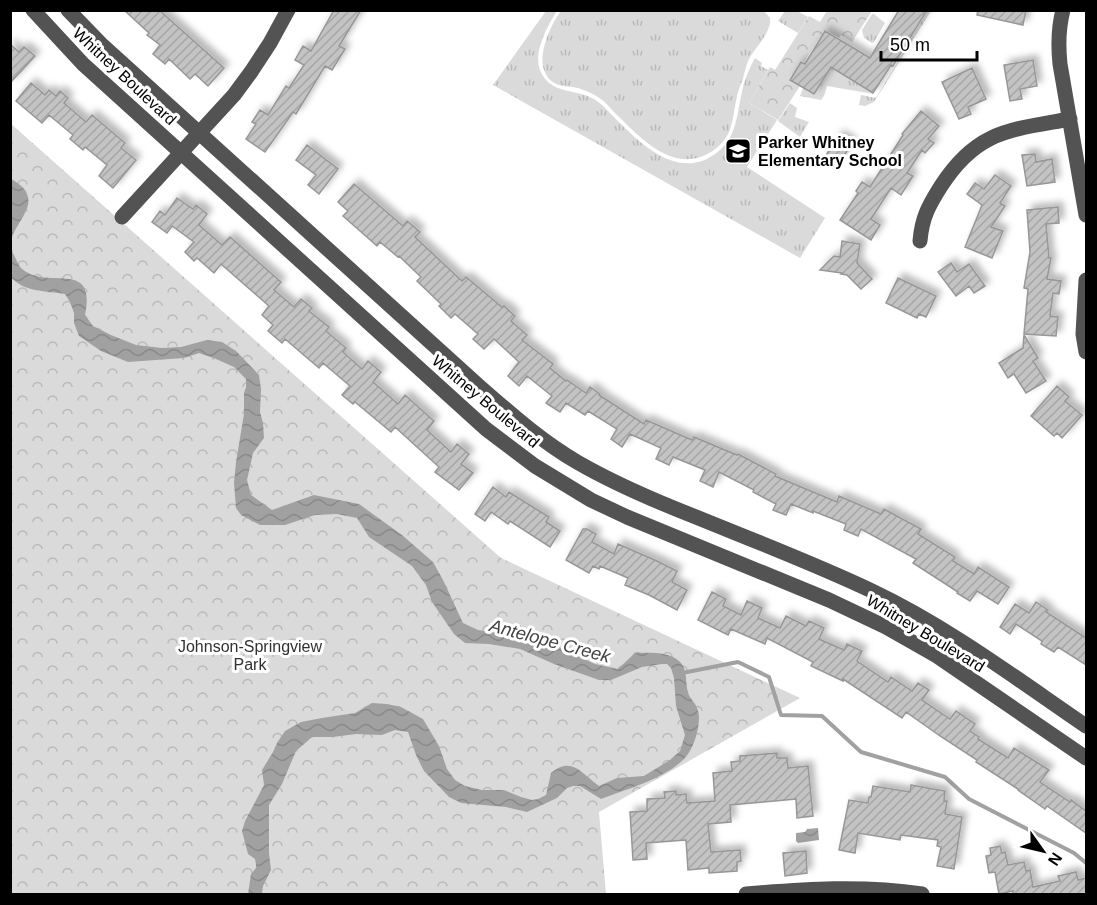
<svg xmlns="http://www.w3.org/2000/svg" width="1097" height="905" font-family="Helvetica,sans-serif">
<defs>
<pattern id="grass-tufts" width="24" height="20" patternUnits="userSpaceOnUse" patternTransform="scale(1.5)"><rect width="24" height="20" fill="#dadada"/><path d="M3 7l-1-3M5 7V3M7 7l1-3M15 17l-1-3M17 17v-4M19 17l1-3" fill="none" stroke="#b9b9b9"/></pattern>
<pattern id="park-crowns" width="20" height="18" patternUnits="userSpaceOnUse" patternTransform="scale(1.5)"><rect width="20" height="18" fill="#dadada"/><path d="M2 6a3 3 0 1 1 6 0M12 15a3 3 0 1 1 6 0" fill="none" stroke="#b9b9b9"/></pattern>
<pattern id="water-waves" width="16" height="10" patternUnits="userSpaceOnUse" patternTransform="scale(1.5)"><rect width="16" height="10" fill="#a1a1a1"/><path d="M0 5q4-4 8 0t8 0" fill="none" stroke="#898989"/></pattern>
<pattern id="building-hatch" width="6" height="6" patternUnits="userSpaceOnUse" patternTransform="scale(1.5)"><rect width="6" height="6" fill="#c3c3c3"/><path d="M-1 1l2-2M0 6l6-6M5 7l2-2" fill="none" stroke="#a6a6a6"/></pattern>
<filter id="shadow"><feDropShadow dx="5" dy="-5" stdDeviation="3" flood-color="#0004"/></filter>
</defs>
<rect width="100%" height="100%" fill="#fff"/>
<path fill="url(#grass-tufts)" d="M928 10 931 11 874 102 865 106 859 105 861 95 876 98Z
M546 11H557C548 25 533 52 540 70 550 95 574 88 594 99 604 105 612 116 621 124 647 150 683 181 719 151 737 136 737 113 742 92 744 81 749 69 755 58L762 63 761 66 768 70 749 103 777 120 747 167 825 218 800 258 493 85Z
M764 11 770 18C772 33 754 48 748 61 746 67 744 73 743 79 740 86 737 93 736 101 734 111 733 122 729 132 724 143 715 151 703 156 668 170 638 135 615 113 610 108 605 101 598 97 592 93 584 90 578 88 563 85 551 88 544 70 538 53 551 24 561 11Z
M785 11H797L808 17 798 33 778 21Z
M872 14H874L885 23 874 42 872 43 864 38 862 30Z
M810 55 874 94 827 86 824 96 821 100 800 96 803 88 814 95 826 76 804 63Z
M790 103 797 108 795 117 809 122 800 137 778 121Z"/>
<path fill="url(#park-crowns)" d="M827 11H872L852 42 841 35 839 38 825 30 804 62 801 61 789 80 800 86 778 120 749 103 770 67 775 70 809 16 820 22Z
M10 123 501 558 800 698 599 812 606 894H11Z"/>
<path fill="url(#water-waves)" d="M10 178C16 182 25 187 27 194 34 210 13 226 11 242 10 248 13 254 16 259 17 262 19 265 20 267 45 293 97 256 85 315L93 326 111 335 136 345 162 348 181 347 207 340 222 342 236 351 259 375 261 389 260 412 263 423 264 438 253 453 247 480 251 495 272 510 314 495 359 504 402 535 433 562 443 580 463 623 478 630 497 633 521 632 544 640 595 664 618 669 635 653C649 653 667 651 679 661 688 669 685 682 688 692 689 698 695 702 697 708 703 720 694 750 684 759 664 779 627 789 601 799L580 786H573L567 788 557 798 527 812 506 807 461 803 449 797 424 771 416 755 408 732 395 730 382 735 356 734 333 737H312L296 751 282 784 269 805V853L271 870 263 886 262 894H248L251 874 256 868V864L255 859 248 854 242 831 245 821 264 785 262 770 273 752 277 743 285 731 301 722 322 718 355 713 372 703 387 704 401 707 423 719 439 746 447 769 455 780 465 786 482 790H504L521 797 532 800 538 799 546 795 551 773C572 755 583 775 599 786L617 778 644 776 670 760 680 751 685 735 676 706 674 678 671 668 667 664H662L642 667 611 680H599L554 664 520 649 489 644 465 643 454 634 432 602 426 585 412 566 369 537 357 518 337 514 315 515 285 525H260L241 515 236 508 234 483 236 462 244 414V393L246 387V379L234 367 216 359 199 353 184 358 128 362 101 351 79 336 74 323V313L70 302 65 294C47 291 22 292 10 276Z
M818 828 819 840 798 843 796 841V833L805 832 807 829Z"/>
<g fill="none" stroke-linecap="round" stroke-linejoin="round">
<path stroke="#a1a1a1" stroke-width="4" d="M682 673 738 662 769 677 781 715 822 716 861 752 945 777 969 799 1074 853 1086 863"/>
</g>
<path fill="url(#building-hatch)" stroke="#979797" stroke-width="1.5" filter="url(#shadow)" d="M124 10H159L224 68 208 86 195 74 190 79 169 59 165 64 153 54 160 45 147 35 149 33Z
M334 10H361L339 46 345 49 332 70 325 66 296 114 293 112 265 152 246 139 256 124 252 122 260 110 268 115 286 86 289 88 304 65 295 60 303 46 311 51Z
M899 10H927L893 66 891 65 873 93 831 67 814 94 790 80 801 62 805 64 825 31 870 58Z
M978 10H1026L1023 25 977 15Z
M10 44 19 52 24 47 35 56 10 83Z
M1033 60 1037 86 1020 89 1022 99 1010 101 1004 65Z
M972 68 986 99 968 107 971 114 959 119 942 82Z
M31 83 45 95 49 90 56 96 60 91 68 98 64 103 86 122 92 115 125 143 121 148 136 160 113 188 99 176 107 165 85 147 83 150 70 139 73 135 49 115 42 123 16 101Z
M921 111 939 126 928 139 934 143 925 153 922 150 907 173 913 176 901 195 891 188 871 219 880 225 871 240 840 220 858 193 856 191 862 182 870 187 903 135 902 134Z
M839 135 852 143 839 164 826 155Z
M307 145 338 169 319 194 308 185 316 175 296 160Z
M1035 154 1036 162 1052 159 1055 182 1027 186 1022 155Z
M995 175 1011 186 1000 203 1005 206 991 227 1003 231 992 258 965 247 982 205 967 194 975 183 984 189Z
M354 184 403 226 407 221 420 232 415 237 462 281 466 277 502 307 504 306 515 316 511 321 527 335 522 340 553 364 550 368 566 381 567 380 586 393 590 387 600 394 599 395 644 424 646 420 692 440 694 437 737 455 738 454 776 474 775 476 837 502 839 496 881 514 884 509 921 529 918 534 955 557 953 561 974 574 978 567 1009 587 998 604 977 591 970 601 957 593 958 592 913 563 916 559 861 529 858 536 844 530 846 524 813 511V513L791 504 786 515 773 510 776 504 753 492 754 490 719 472 713 487 700 481 705 470 673 457 669 465 656 459 661 448 630 434 622 447 611 439 617 429 588 411 585 415 566 403 560 412 546 403 552 396 527 376 519 386 508 376 519 362 494 339 484 349 473 339 478 334 455 314 451 318 439 306 441 304 417 281 421 277 399 256 398 257 380 242 377 246 343 216 348 211 338 202Z
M177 198 193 209 196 205 207 214 199 225 222 245 230 237 281 282 274 290 294 307 301 299 312 308 309 311 329 327 326 331 346 348 343 352 362 369 368 361 381 372 373 382 398 404 405 395 434 421 427 430 451 452 457 444 469 454 461 464 473 473 459 490 435 472 439 467 395 427 391 432 355 402 353 404 342 395 350 386 323 363 319 368 285 339 282 343 268 331 273 325 262 315 269 306 221 264 214 273 197 258 194 261 185 252 194 242 172 226 167 233 152 222 160 211 165 215Z
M1058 207 1059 223 1046 224 1049 258H1051L1047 279 1061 281 1059 294 1053 293 1050 316 1058 317 1056 336 1024 334 1028 289 1024 288 1030 252 1027 210Z
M842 241 860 244 857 263 872 279 861 289 847 275 841 274 842 273 820 270 834 256 840 257Z
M951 263 957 272 969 264 985 286 974 293 969 286 956 296 938 272Z
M898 278 936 296 926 317 919 314 917 318 886 303Z
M1024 335 1038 358 1033 361 1046 381 1026 393 1014 374 1008 378 999 363 1023 348Z
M1057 386 1069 397 1065 401 1082 415 1062 438 1057 433 1054 436 1031 416Z
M493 487 506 497 509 492 549 517 546 522 560 531 550 547 510 521 508 524 491 512 485 521 475 514Z
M583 529H587L596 534 592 542 614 554 618 544 657 561 677 571 672 582 687 590 677 610 649 595 625 585 628 578 600 566 599 569 593 566 589 573 566 560Z
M712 592 726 599 723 606 741 615 747 601 762 608 758 618 780 628 786 616 806 626 809 621 824 628 819 639 844 650 847 644 862 651 857 661 888 682 891 677 912 691 918 683 929 690 922 700 950 719 956 711 975 724 970 731 979 737 978 739 1008 758 1014 748 1049 770 1040 782 1070 802 1071 800 1086 811V833L1047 806 1045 809 1018 790V789L976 762 977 760 940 736 906 712 902 718 843 679V681L811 666 813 662 767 638 765 644 731 629 728 635 698 620Z
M1036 602 1048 610 1046 612 1086 638V665L1058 647 1054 652 1041 644 1042 641 1016 624 1010 634 1000 627 1015 604 1029 613Z
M777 753V758H787L788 768 808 766 813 816 797 818 796 799 730 805 731 822 708 824 711 852 740 850 741 861 737 862V871L709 873V868L688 870 686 840 646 843 647 859 633 860 630 812 647 811V799L665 798 664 792 676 791V795L686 794 687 803 715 801 713 773 732 771 731 762 740 761V756Z
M911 785 945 791 944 801H947L945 814 962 817 954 869 937 866 941 847 937 846 938 840 901 835 900 840 858 833 855 853 839 850 849 800 868 803 869 797H871L873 786 910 792Z
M1000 846 1002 853 1005 852 1008 865 1024 862 1026 871 1030 870 1033 887 1060 881 1058 876 1076 872 1078 880 1086 878V894H1013V891L999 894 995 872 989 873 986 856 991 855 990 848Z
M806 851 807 873 785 876 783 853Z"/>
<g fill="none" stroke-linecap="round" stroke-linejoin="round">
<path stroke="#535353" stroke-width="15" d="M33 10 83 64 486 429 535 466 591 500 627 517 829 600 886 627 937 656 1086 758
M68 10 101 44 480 387C511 414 541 441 577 462 615 484 655 501 696 517 755 541 815 564 872 591 948 627 1017 679 1086 726
M1063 10C1058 29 1058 45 1060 64L1086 215
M122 217 234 95 251 72 270 43 288 10
M920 241C922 217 929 205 941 186 977 130 1010 130 1070 119
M1086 280 1083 334 1086 352
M746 894C806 889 862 885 922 894"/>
</g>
<defs>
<symbol id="school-square" viewBox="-11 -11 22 22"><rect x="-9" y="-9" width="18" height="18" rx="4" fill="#000" stroke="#fff"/><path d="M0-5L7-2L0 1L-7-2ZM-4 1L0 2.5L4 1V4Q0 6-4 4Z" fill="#fff"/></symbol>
</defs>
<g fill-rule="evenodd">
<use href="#school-square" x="723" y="136" width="30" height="30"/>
</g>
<g text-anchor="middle" stroke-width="6" stroke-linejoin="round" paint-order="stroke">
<g font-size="16" fill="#000" stroke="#fff">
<text transform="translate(125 76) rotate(43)" y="6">Whitney Boulevard</text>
<text transform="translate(486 401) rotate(40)" y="6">Whitney Boulevard</text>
<text transform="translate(926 633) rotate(31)" y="6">Whitney Boulevard</text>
</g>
<g font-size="16" font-weight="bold" fill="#000" stroke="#fff" text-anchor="start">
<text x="758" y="148">Parker Whitney<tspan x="758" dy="18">Elementary School</tspan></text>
</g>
<g font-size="16" fill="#313131" stroke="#fff">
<text x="250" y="652">Johnson-Springview<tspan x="250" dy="18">Park</tspan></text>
</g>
<g font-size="18" font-style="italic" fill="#424242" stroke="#fff">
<text transform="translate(550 641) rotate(15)" y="6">Antelope Creek</text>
</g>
</g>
<rect width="1097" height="905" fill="none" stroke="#000000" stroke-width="24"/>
<g transform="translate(1043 851) rotate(124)" stroke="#ffffff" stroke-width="4.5" paint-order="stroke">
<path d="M0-4.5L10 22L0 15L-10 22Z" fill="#000000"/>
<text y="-9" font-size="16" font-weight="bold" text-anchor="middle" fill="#000000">N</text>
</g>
<path d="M881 51v9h96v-9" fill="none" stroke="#000000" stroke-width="3"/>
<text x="890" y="51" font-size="18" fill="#000000" stroke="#ffffff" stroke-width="4.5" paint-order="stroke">50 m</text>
</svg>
